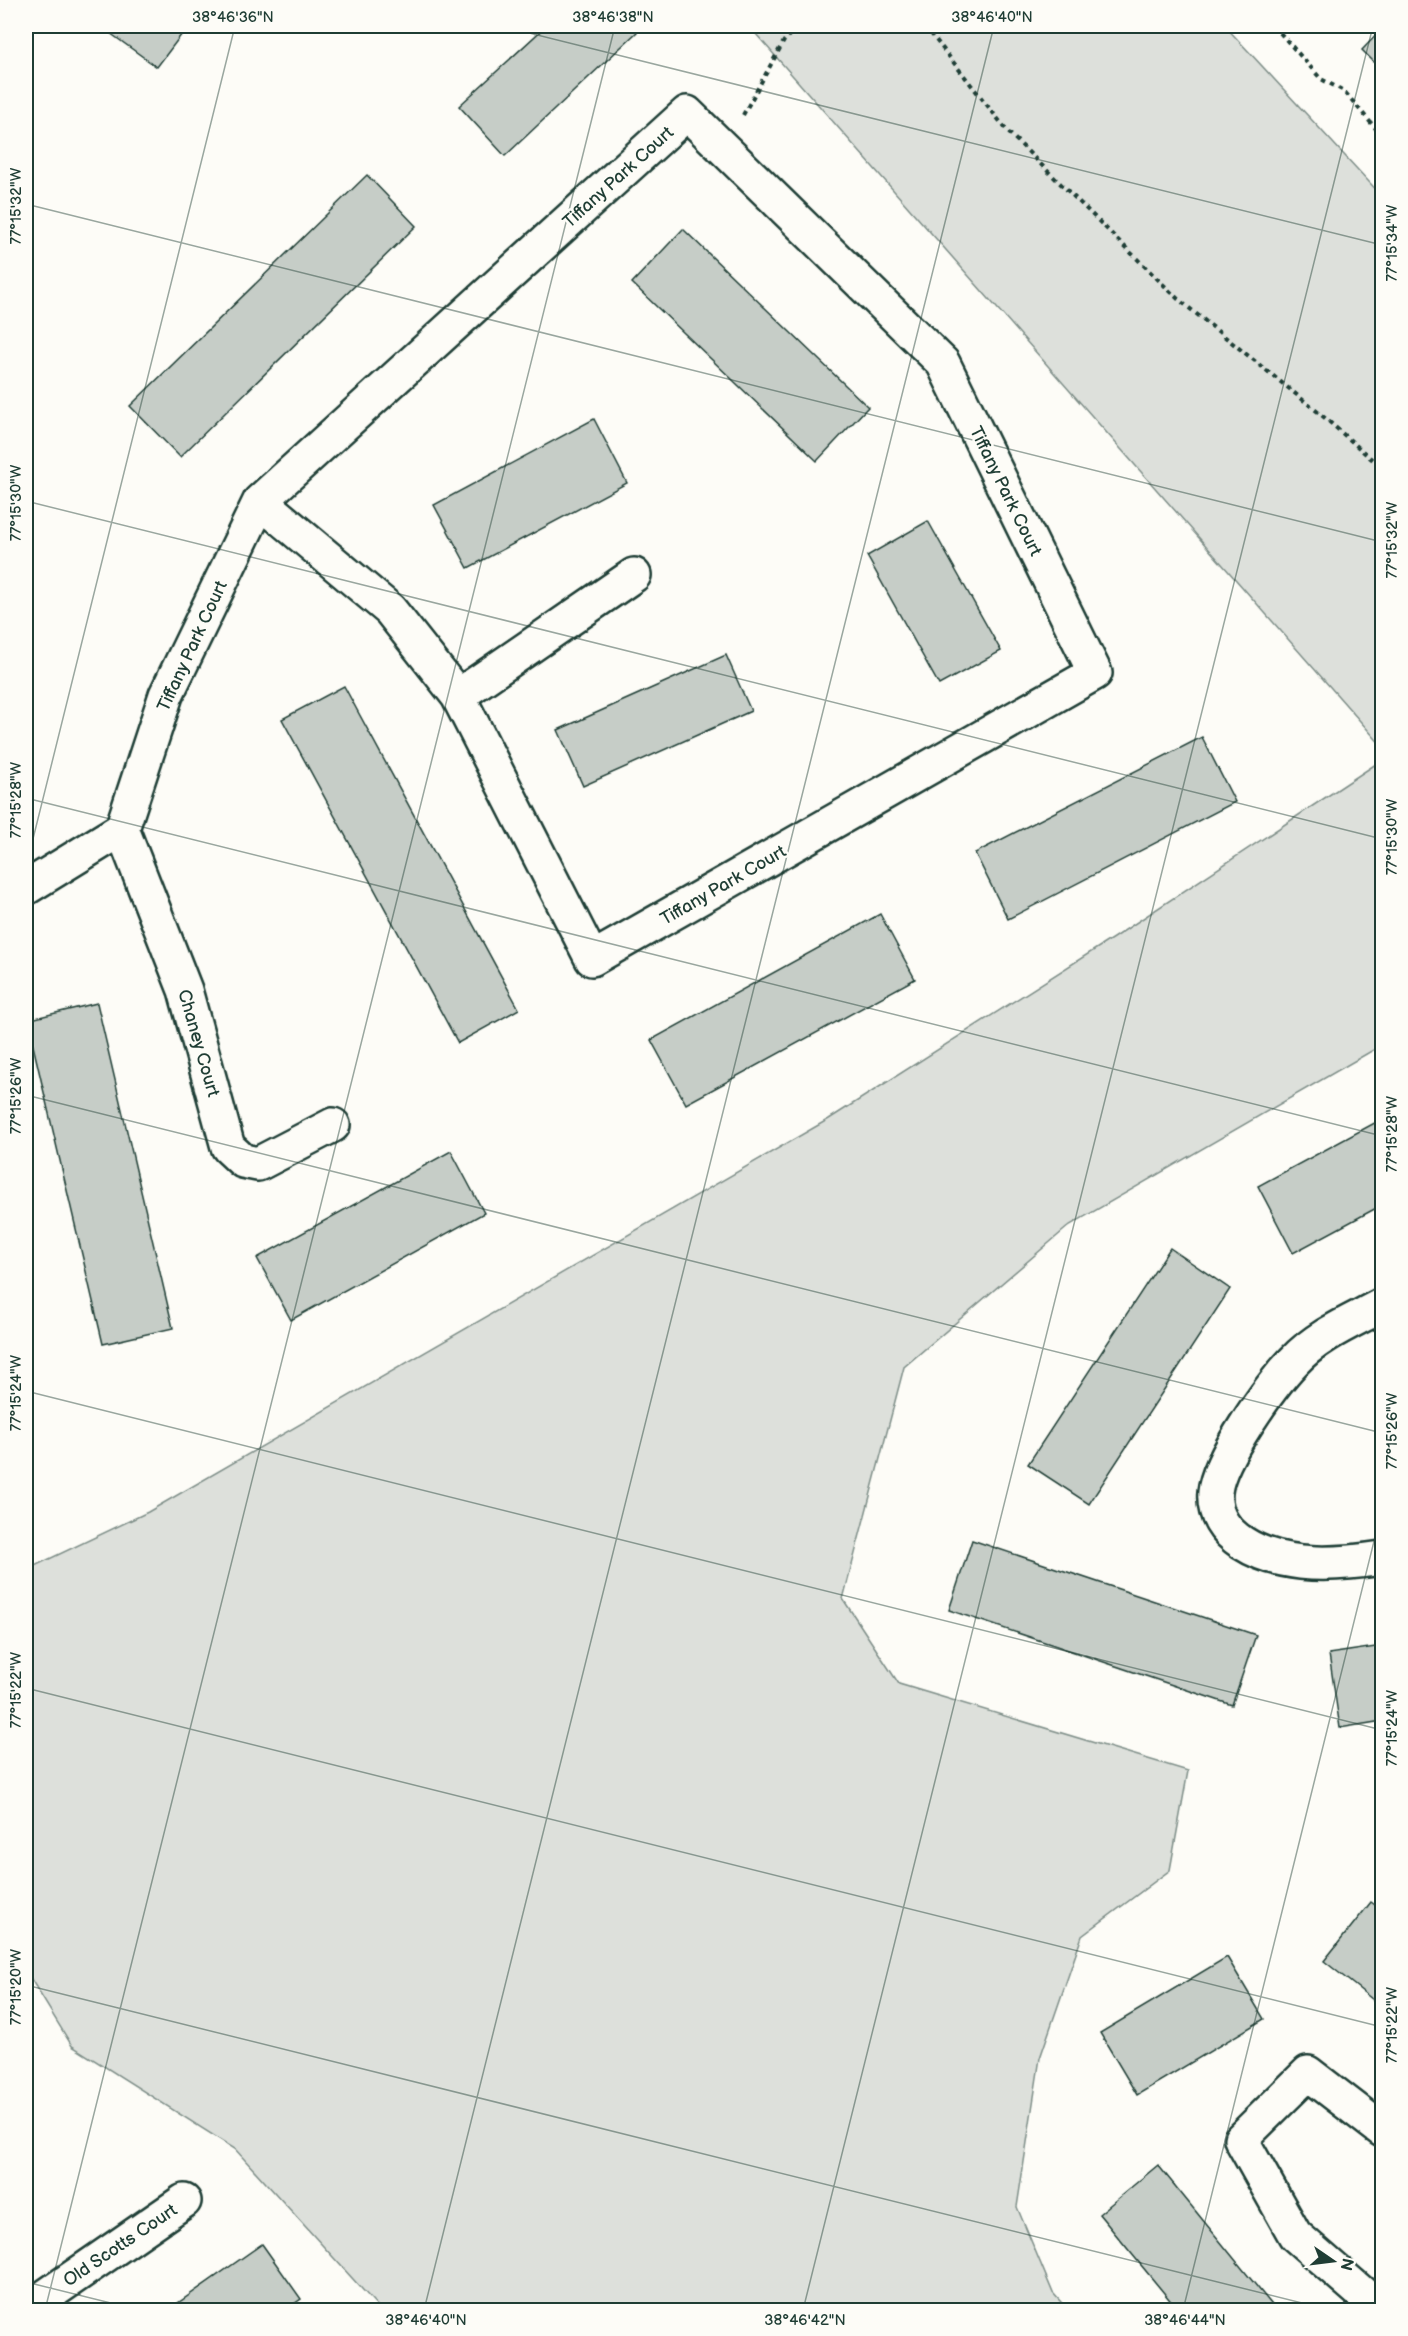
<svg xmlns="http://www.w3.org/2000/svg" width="1408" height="2336" font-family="'Balsamiq Sans',sans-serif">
<rect width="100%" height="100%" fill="#fdfcf7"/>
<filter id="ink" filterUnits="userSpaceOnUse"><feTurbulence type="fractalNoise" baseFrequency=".0167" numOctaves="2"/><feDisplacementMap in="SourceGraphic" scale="12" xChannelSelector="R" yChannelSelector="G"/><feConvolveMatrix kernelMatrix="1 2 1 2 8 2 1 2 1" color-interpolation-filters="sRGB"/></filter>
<g filter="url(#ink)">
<path fill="#dde0db" stroke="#7e8e88" stroke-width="1.5" d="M749 26H1225L1382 196V746Z
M1382 760V1045L1070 1225 904 1367 843 1599 899 1684 1188 1771 1170 1870 1082 1936 1040 2058 1017 2207 1053 2293 1068 2310H381L235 2149 72 2046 26 1971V1570L148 1512 829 1119 1113 938Z"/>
<path fill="#c6cdc7" stroke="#1f3d34" stroke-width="1.5" d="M105 26H188L157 67 103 28Z
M546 26H631L637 32 505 156 459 106Z
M1382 29V70L1362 50Z
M367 175 416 226 180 457 130 406Z
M683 229 868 407 817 461 632 283Z
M594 419 627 483 468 568 434 505Z
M928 521 1001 651 939 685 867 556Z
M726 655 751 711 583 786 558 730Z
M344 686 519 1009 458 1043 282 719Z
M1202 737 1235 802 1008 919 975 853Z
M880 914 915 979 686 1104 651 1040Z
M97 1003 173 1328 103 1344 27 1020Z
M1382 1119V1205L1293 1253 1258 1186Z
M451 1151 484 1213 291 1320 257 1258Z
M1170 1248 1230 1289 1089 1504 1028 1464Z
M972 1540 1256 1635 1232 1705 949 1610Z
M1382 1646V1721L1340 1728 1329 1654Z
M1371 1902 1382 1910V2007L1324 1961Z
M1227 1957 1264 2019 1137 2095 1100 2033Z
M1158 2165 1276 2310H1178L1099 2214Z
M262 2244 301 2299 285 2310H168Z"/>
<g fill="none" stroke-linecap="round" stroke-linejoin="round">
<defs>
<path id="minor" d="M458 696 634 575
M122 829 166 695 260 501 687 113 943 363 1095 673 592 959 458 696 390 610 260 501
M122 829 185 990 228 1147 243 1161 258 1164 333 1125
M26 888 122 829
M1382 1305C1353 1321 1318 1335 1294 1361 1271 1385 1218 1459 1215 1492 1211 1538 1263 1558 1301 1562 1328 1565 1356 1562 1382 1558
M26 2310 184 2201
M1381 2310 1295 2235 1241 2139 1308 2073 1382 2130"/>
</defs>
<use href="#minor" stroke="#1f3d34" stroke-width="38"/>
<path stroke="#1f3d34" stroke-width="4" stroke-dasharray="4.5 4.5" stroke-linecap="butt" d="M925 26 1009 133 1178 299 1318 412 1382 468
M1274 26 1321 79 1344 91 1382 136
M743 115 784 41 797 26"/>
<use href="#minor" stroke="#fdfcf7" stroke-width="33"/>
</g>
</g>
<path fill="none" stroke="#1f3d34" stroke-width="1.5" stroke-opacity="0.45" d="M501 26 1382 245M26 204 1382 542M26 501 1382 839M26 798 1382 1136M26 867 235 26M26 1095 1382 1433M26 1391 1382 1730M26 1688 1382 2027M26 1985 1330 2310M26 2282 139 2310M45 2310 615 26M424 2310 994 26M803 2310 1373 26M1183 2310 1382 1509"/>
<g text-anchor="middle" stroke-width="5" stroke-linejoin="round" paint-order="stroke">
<g font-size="18" fill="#1f3d34" stroke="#fdfcf7">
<text transform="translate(618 177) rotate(-42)" y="6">Tiffany Park Court</text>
<text transform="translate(1006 491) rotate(64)" y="6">Tiffany Park Court</text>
<text transform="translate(192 646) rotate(-65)" y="6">Tiffany Park Court</text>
<text transform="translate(723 885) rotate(-30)" y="6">Tiffany Park Court</text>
<text transform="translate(199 1043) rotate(74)" y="6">Chaney Court</text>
<text transform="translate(120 2245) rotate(-34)" y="6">Old Scotts Court</text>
</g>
</g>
<rect width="1408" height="2336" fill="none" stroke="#fdfcf7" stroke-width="66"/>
<g transform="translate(1333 2261) rotate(104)" stroke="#fdfcf7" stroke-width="4.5" paint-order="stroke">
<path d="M0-4.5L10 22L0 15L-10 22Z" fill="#1f3d34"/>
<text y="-9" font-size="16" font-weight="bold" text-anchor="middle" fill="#1f3d34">N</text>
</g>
<rect x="33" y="33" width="1342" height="2270" fill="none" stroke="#1f3d34" stroke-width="2"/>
<g font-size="15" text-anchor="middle" fill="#1f3d34">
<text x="233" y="22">38°46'36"N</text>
<text x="613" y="22">38°46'38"N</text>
<text x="992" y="22">38°46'40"N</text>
<text transform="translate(16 206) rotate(-90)" y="5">77°15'32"W</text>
<text transform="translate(1392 243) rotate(-90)" y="5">77°15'34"W</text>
<text transform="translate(16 503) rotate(-90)" y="5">77°15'30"W</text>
<text transform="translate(1392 540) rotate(-90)" y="5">77°15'32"W</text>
<text transform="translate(16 800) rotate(-90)" y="5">77°15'28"W</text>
<text transform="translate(1392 837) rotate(-90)" y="5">77°15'30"W</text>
<text transform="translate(16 1096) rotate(-90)" y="5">77°15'26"W</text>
<text transform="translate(1392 1134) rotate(-90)" y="5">77°15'28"W</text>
<text transform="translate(16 1393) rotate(-90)" y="5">77°15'24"W</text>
<text transform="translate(1392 1431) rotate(-90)" y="5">77°15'26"W</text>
<text transform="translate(16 1690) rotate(-90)" y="5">77°15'22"W</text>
<text transform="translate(1392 1728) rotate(-90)" y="5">77°15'24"W</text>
<text transform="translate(16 1987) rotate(-90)" y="5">77°15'20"W</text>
<text transform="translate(1392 2025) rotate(-90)" y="5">77°15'22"W</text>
<text x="426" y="2325">38°46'40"N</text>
<text x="805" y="2325">38°46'42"N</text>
<text x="1185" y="2325">38°46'44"N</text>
</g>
</svg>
